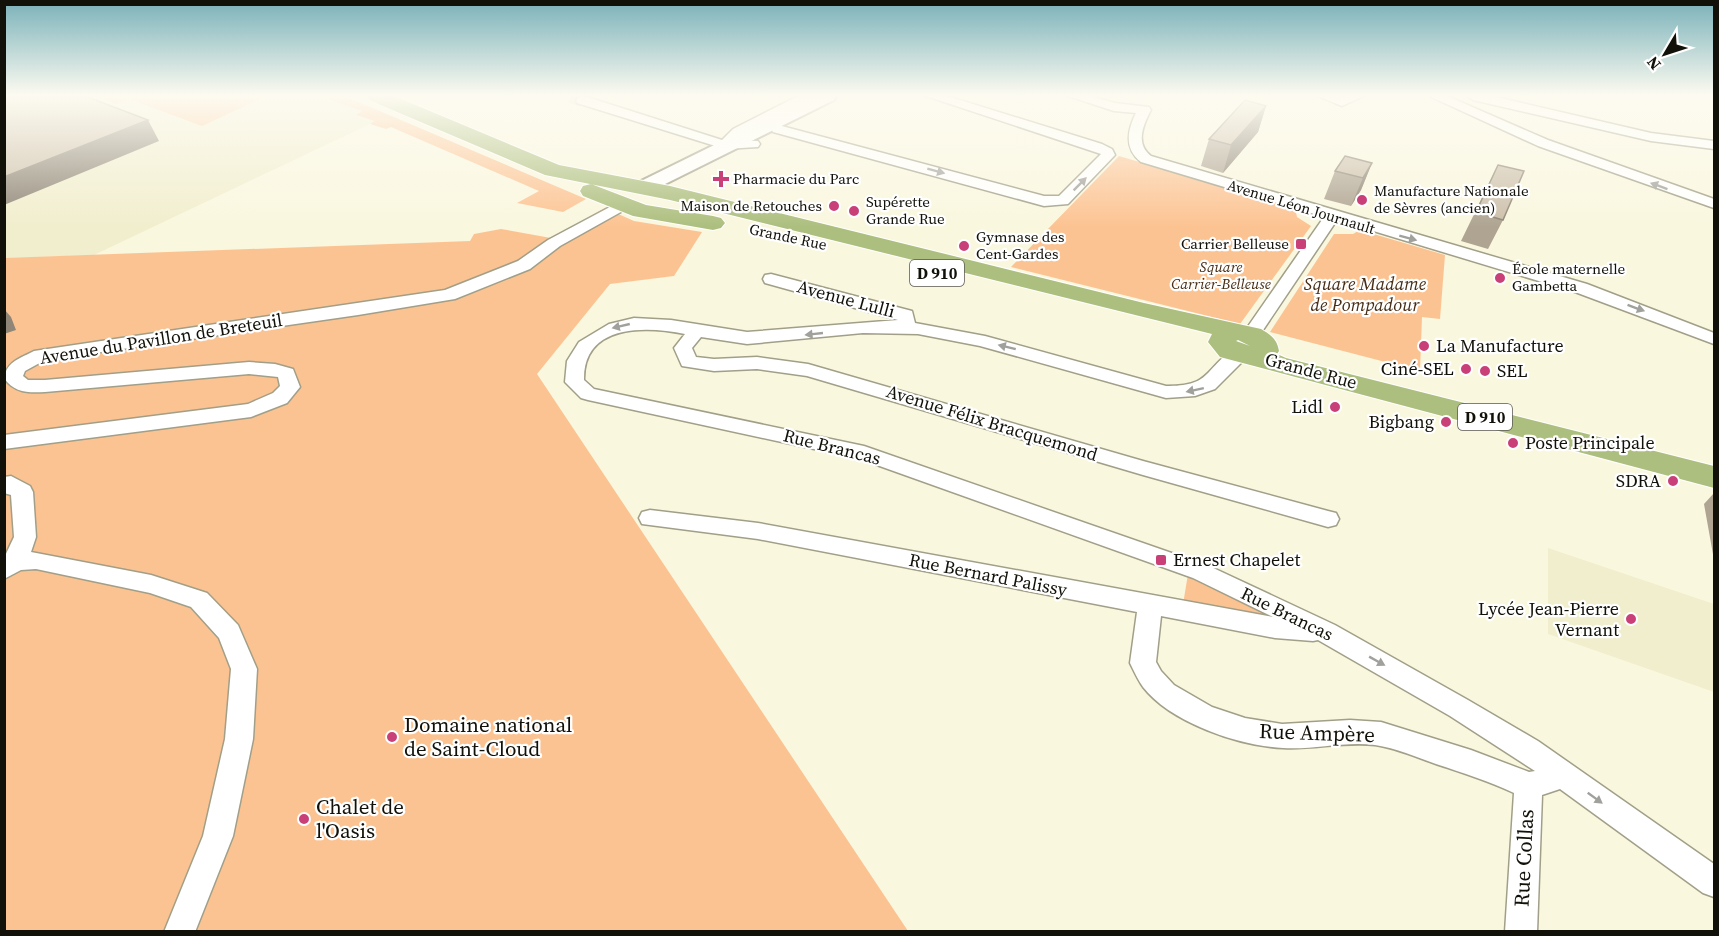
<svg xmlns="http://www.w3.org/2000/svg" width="1719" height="936" font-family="'Source Serif 4',serif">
<rect width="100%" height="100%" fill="#faf7df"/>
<path fill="#f1eece" d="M27 96H344L389 115 94 255 5 258 4 104Z
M1548 548 1714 604V692L1548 634Z"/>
<path fill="#fcc392" d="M96 96H267L202 126 129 99 116 104Z
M318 96 347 97 586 199 563 212 517 203 539 191 391 127 386 129 370 124 375 121 356 115 362 111Z
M1119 156 1295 208 1297 217 1311 226 1240 324 1011 267Z
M605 208 634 221 702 232 674 276 610 284 537 374 908 931H5L4 258 470 241 474 234 501 229 551 238Z
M1360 230 1445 255 1440 319 1422 317 1420 371 1270 332 1334 234H1353Z
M1188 574 1285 620 1183 604Z"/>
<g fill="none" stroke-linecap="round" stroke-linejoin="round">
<path stroke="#d7d4bf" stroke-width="14" stroke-dasharray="14 8" stroke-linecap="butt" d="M571 96 582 100"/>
<defs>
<path id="minor" d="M798 96H815L743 135 737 140 758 141 760 144 758 147 725 149 577 103 576 100 581 96 587 97 722 140 733 129Z
M926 96H947L1102 144 1112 149 1115 155 1068 204 1044 206 773 132 771 129 778 125 1044 196H1059L1101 154Z
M1068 96H1090L1115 103 1149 107 1151 110C1143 125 1135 144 1151 156L1587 284 1714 333V344L1575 292 1337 220 1257 339H1245L1242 335 1324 217 1141 162C1124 149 1127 131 1136 113L1114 111Z
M1318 96H1364L1342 106Z
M1429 96H1447L1548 140 1714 199V208L1538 146Z
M1467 96H1492L1651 133 1714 141V149L1651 141 1473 100Z
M623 200 631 205 628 208 560 246 530 269 455 299 358 315 45 360 25 371 23 376 28 380H45L249 362 275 364 293 369 300 387 287 403 251 417 4 449V435L248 404 273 393 280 386 278 377 249 374 45 392C29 393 14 393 4 378 7 361 21 358 34 351L445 290 518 261 548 240Z
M771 274 912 311 915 323 985 336 1166 386C1210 386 1203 372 1232 350H1246L1248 354 1246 358 1215 389 1195 396 1166 398 980 346 918 334 863 333 747 344 701 337 692 348 696 357 714 359 757 357 808 364 1143 461 1328 511 1336 513 1339 519 1336 525 1328 527 1143 475 807 376 757 369 714 371 682 366 674 348 685 334C645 326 583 324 584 380L594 389 864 446 1209 566 1335 625 1468 700 1538 741 1714 864V897L1703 893 1560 789 1542 795 1537 932H1505L1514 793C1489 781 1463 773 1436 764 1416 757 1396 748 1375 745 1344 741 1314 750 1283 748 1240 746 1171 723 1143 687 1138 680 1134 671 1130 663L1137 612 758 539 642 524 639 518 642 512 650 510 758 523 1273 617 1193 578 860 459 588 400 581 398 565 382 567 361 579 342 609 324 634 318 671 320 747 332 898 320 765 283 763 279 765 275ZM1161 616 1275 638 1313 641 1318 640 1450 716 1535 771 1529 772 1471 750 1381 722 1350 720 1282 724 1245 718 1212 707 1174 685 1161 671 1156 662Z
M11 476 30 486 33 492 36 537 31 552 151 575 207 593 238 625 241 632 257 669 253 739 233 836 195 932H164L203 836 225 739 231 669 219 638 191 607 150 593 36 569 21 570 4 579V558L14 537 11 495 4 493V477Z"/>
<path id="secondary" d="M814 96H836L834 100 651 191H637L634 187 637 183Z"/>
<path id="primary" d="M367 96H394L559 165 670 186 1144 303 1261 329C1271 335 1277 339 1279 351L1277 354 1286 358 1714 466V488L1220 357 1208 342 1212 334 670 200 545 175 369 100ZM1238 340 1250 346 1236 341Z
M591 184 646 205 713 216 721 218 725 223 721 228 713 230 633 216 583 196 580 191 583 186Z"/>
</defs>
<use href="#minor" stroke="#a19f88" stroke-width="3"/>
<use href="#secondary" stroke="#a19f88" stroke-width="4"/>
<use href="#primary" stroke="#fff" stroke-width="2"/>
<use href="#minor" fill="#fff" fill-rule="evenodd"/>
<use href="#secondary" fill="#fff" fill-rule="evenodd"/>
<use href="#primary" fill="#adbf7f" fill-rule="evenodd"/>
</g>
<path fill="#afa492" d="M1266 106 1258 132 1223 173 1201 166 1209 139Z
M1372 163 1361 190 1351 206 1324 199 1335 171Z
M1498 165 1503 220 1488 249 1461 241Z
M1714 493V560L1704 504Z"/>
<path fill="#8f8677" d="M1266 106 1258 132 1223 173 1231 145Z
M148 120 159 141 4 205V177Z
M1372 163 1361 190 1351 206 1363 178Z
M4 309 11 317 16 330 4 334Z"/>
<path fill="#ccbfaa" stroke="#8f8677" stroke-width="1.5" d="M8 96H85L148 120 4 177V98Z
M1245 100 1266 106 1231 145 1209 139Z
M1345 156 1372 163 1363 178 1335 171Z
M1498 165 1524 171 1503 220 1476 212Z"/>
<defs><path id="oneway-solid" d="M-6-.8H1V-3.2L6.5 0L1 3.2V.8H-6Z" transform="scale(1.5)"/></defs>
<g fill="#a0a09d">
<use href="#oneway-solid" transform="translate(936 171) rotate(15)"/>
<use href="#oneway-solid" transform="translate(1080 184) rotate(-45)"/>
<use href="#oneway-solid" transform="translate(1659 186) rotate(-160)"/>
<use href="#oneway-solid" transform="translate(1408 238) rotate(15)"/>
<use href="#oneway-solid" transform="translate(1636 308) rotate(20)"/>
<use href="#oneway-solid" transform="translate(621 326) rotate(167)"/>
<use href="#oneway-solid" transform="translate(814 334) rotate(174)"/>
<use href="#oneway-solid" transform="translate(1007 347) rotate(-166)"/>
<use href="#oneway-solid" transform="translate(1195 390) rotate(168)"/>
<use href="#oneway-solid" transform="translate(1377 661) rotate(29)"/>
<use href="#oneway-solid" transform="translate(1595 798) rotate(36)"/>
</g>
<linearGradient id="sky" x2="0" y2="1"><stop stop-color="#79b1b9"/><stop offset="0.42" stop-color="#fdfbf1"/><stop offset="1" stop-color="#fdfbf1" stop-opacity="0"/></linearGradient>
<rect width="1719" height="227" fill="url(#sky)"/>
<g fill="#c94079" stroke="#fff" stroke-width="2">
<path d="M718 170h6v6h6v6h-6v6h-6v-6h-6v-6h6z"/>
<circle cx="1362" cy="200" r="6"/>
<circle cx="834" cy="206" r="6"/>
<circle cx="854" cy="211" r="6"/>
<rect x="1295" y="238" width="12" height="12" rx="3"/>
<circle cx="964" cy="246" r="6"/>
<circle cx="1500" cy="278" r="6"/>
<circle cx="1424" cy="346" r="6"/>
<circle cx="1466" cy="369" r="6"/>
<circle cx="1485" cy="371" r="6"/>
<circle cx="1335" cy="407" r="6"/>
<circle cx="1446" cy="422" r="6"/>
<circle cx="1513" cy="443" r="6"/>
<circle cx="1673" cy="481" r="6"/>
<rect x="1155" y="554" width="12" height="12" rx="3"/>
<circle cx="1631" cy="619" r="6"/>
<circle cx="392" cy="737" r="6"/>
<circle cx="304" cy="819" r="6"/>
</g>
<g text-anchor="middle" stroke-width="4.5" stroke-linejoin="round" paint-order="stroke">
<g font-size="15" fill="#121109" stroke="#fff" text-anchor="start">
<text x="733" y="184">Pharmacie du Parc</text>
<text x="1374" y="196">Manufacture Nationale<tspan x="1374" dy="17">de Sèvres (ancien)</tspan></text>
<text x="866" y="207">Supérette<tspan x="866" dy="17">Grande Rue</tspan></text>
<text x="822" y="211" text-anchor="end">Maison de Retouches</text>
<text x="976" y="242">Gymnase des<tspan x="976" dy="17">Cent-Gardes</tspan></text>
<text x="1289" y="249" text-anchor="end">Carrier Belleuse</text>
<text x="1512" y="274">École maternelle<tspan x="1512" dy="17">Gambetta</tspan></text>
</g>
<g font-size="15" fill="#121109" stroke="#fff">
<text transform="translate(1301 207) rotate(17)" y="5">Avenue Léon Journault</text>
<text transform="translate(788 237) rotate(12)" y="5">Grande Rue</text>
</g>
<g font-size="15" font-style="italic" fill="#472d15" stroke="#fff">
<text x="1221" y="272">Square<tspan x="1221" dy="17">Carrier-Belleuse</tspan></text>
</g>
<g fill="#fff" stroke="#595853" stroke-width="1.5">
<rect x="910" y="260" width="54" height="26" rx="4.5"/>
<rect x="1458" y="404" width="54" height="26" rx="4.5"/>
</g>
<g font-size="16" font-weight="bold" fill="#121109">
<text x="937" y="279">D 910</text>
<text x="1485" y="423">D 910</text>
</g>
<g font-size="18" font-style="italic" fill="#472d15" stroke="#fff">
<text x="1365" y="290">Square Madame<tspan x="1365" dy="21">de Pompadour</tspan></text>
</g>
<g font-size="18" fill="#121109" stroke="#fff">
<text transform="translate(846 299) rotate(15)" y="6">Avenue Lulli</text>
<text transform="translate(161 339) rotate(-9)" y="6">Avenue du Pavillon de Breteuil</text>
<text transform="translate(1311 371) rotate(15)" y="6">Grande Rue</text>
<text transform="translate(992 423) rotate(17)" y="6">Avenue Félix Bracquemond</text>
<text transform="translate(832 447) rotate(14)" y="6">Rue Brancas</text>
<text transform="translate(988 575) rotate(11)" y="6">Rue Bernard Palissy</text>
<text transform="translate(1287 614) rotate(26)" y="6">Rue Brancas</text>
</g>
<g font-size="18" fill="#121109" stroke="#fff" text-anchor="end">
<text x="1436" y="352" text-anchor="start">La Manufacture</text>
<text x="1454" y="375">Ciné-SEL</text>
<text x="1497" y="377" text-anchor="start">SEL</text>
<text x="1323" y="413">Lidl</text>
<text x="1434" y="428">Bigbang</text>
<text x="1525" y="449" text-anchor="start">Poste Principale</text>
<text x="1661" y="487">SDRA</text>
<text x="1173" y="566" text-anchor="start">Ernest Chapelet</text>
<text x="1619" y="615">Lycée Jean-Pierre<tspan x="1619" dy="21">Vernant</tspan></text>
</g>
<g font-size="21" fill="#121109" stroke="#fff" text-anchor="start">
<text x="404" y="732">Domaine national<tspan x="404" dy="24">de Saint-Cloud</tspan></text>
<text x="316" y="814">Chalet de<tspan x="316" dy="24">l'Oasis</tspan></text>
</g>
<g font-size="21" fill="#121109" stroke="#fff">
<text transform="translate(1317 733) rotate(2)" y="7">Rue Ampère</text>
<text transform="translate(1524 858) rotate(-87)" y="7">Rue Collas</text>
</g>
</g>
<rect width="1719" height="936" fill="none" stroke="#121109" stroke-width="12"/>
<g transform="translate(1665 54) rotate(231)" stroke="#ffffff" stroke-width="4.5" paint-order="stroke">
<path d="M0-4.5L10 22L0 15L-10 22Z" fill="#121109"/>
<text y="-9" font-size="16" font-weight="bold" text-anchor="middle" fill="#121109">N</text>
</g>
</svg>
